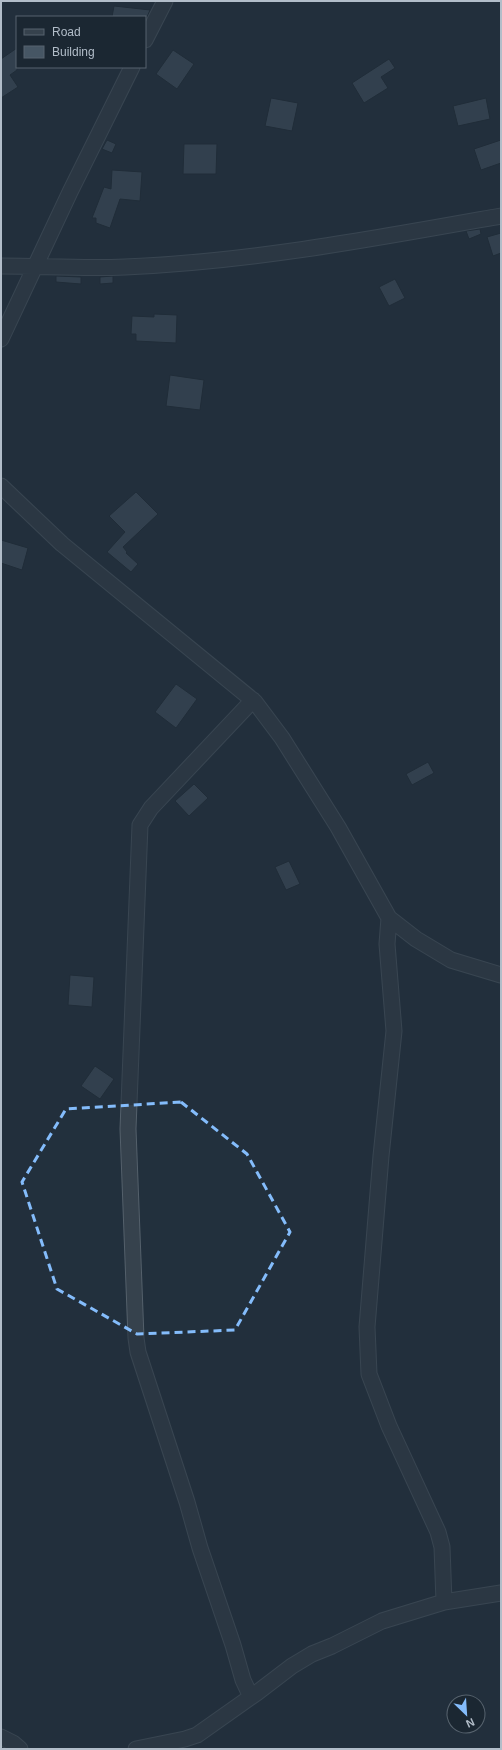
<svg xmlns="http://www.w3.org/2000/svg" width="502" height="1750" font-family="Helvetica,sans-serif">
<rect width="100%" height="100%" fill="#22303d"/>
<path fill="#465664" stroke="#1d2934" d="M114 6 150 10 147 17H112Z
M17 48V70L10 75 18 87 1 98V59Z
M173 50 194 64 177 89 156 74Z
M389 59 395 68 381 77 388 88 364 103 352 83Z
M271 98 298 103 292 131 265 126Z
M486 98 490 119 458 126 453 106Z
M107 140 116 144 112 153 102 149Z
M501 140V163L481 170 474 149Z
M184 144H217L216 174H183Z
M112 170 142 172 140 201 120 199 110 228 96 223V218H92L104 187 111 189Z
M480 229 481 234 469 239 466 231Z
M501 233V253L493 256 487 237Z
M56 276 81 277V284L56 282Z
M113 276V283L100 284V277Z
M395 279 405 298 389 306 379 287Z
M154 314 177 315 176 343 136 341V334H131L132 316 154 317Z
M170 375 204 380 200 410 166 406Z
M136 492 158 514 123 547 127 552 126 553 138 564 131 572 107 552 125 532 109 516Z
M1 540 28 548 22 570 1 563Z
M176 684 197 699 176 728 155 712Z
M428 762 434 773 412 785 406 774Z
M194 784 208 798 189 816 175 801Z
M289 861 300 884 286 890 275 867Z
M70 975 94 977 92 1007 68 1005Z
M95 1066 114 1079 100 1099 81 1086Z"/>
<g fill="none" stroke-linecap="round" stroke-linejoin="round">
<defs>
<path id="minor" d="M145 40 165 1
M1 266C42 266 84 269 125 267 250 262 378 238 501 216
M1 339 70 192 132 67
M1 486 62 544 255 702 282 738 338 827 389 918 416 939 451 960 501 975
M389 918 387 944 394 1031 381 1156 367 1327 369 1374 389 1426 438 1532 442 1547 444 1602
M251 1697 243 1680 233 1645 200 1548 187 1502 138 1352 136 1338 128 1129 140 825 151 808 253 700
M1 1737 13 1743 20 1749
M136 1749 185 1739 197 1735 258 1692 292 1666 312 1654 332 1646 382 1621 444 1602 501 1593"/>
</defs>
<use href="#minor" stroke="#54606b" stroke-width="17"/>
<use href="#minor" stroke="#36424d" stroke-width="15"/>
</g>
<path d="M0 0H502V1750H0ZM181 1102 247 1154 290 1232 235 1330 137 1334 57 1289 22 1182 66 1109Z" fill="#22303d" fill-opacity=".55" fill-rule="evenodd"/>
<path fill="none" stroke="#84bcfb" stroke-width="3" stroke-dasharray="8 5" stroke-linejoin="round" d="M181 1102 247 1154 290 1232 235 1330 137 1334 57 1289 22 1182 66 1109Z"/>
<rect width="502" height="1750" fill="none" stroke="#b2bdc9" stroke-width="4"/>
<rect x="16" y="16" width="130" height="52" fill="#1b2732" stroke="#57636e"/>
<rect x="24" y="29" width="20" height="6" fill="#36424d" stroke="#57636e"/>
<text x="52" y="36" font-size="12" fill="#b2bdc9">Road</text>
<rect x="24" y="46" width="20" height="12" fill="#465664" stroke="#57636e"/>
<text x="52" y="56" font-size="12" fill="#b2bdc9">Building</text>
<g transform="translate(466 1714) rotate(155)"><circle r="19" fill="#1b2732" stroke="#57636e"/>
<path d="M0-3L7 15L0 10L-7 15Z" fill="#84bcfb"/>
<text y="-6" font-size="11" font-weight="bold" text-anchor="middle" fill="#b2bdc9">N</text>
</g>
</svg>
